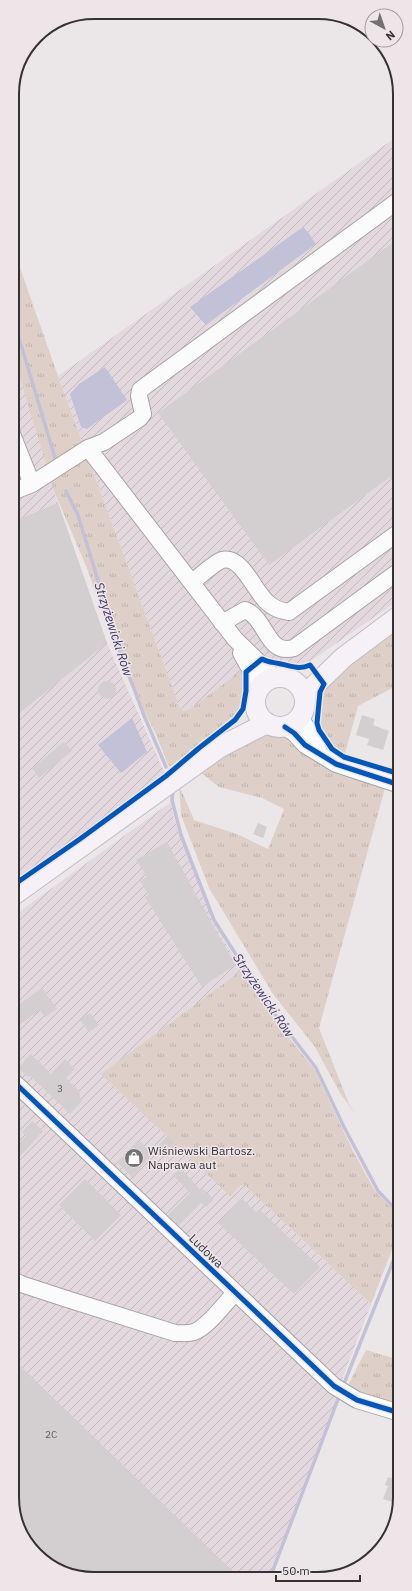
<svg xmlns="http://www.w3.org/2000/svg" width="412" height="1591" font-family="'IBM Plex Sans',sans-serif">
<defs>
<pattern id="industrial-furrows" width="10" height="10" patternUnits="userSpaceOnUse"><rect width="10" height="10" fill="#e3d8dd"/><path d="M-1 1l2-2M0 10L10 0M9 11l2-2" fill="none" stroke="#c3babe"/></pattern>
<pattern id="grass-tufts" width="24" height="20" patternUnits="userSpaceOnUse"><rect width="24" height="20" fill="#ded0c8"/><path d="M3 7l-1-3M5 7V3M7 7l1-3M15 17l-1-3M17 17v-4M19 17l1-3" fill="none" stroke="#bfb3ac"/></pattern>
</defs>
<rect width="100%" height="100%" fill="#ebe7e9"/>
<path fill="url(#industrial-furrows)" d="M399 135V600L305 665 267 659 263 655 190 709 185 711 180 708 58 376Z
M12 351 54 491 107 643 166 776 12 892Z
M171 802 174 819 213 922 242 970 102 1074 230 1196 243 1184 371 1304 341 1382 13 1077 12 917Z
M13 1091 341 1391 270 1578 78 1577 36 1555 13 1508Z"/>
<path fill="url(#grass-tufts)" d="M12 245 58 376 180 708 185 711 190 709 242 670 245 676 240 712 221 729 169 767 155 732 129 682 86 566 54 491 12 352Z
M399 626 400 684 358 706 344 757 332 749 319 730 317 723 320 692 324 684Z
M294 733 305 745 387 781 319 1028 349 1104 357 1116 340 1093 315 1047 273 994 209 888 181 815 179 785 194 820 237 834 268 849 284 809 262 798 219 787 200 772 234 745 257 736H279Z
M242 970 267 1010 314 1069 353 1151 375 1191 400 1217V1229L371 1304 243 1184 230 1196 101 1074Z
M366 1350 400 1360V1413L344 1393Z"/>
<path fill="#c3c1d8" d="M303 227 308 232 316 244 206 325 190 307Z
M105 367 127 400 87 429 81 427 70 394 79 384Z
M132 718 147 752 121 773 98 745Z"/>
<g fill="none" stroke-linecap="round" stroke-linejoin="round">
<path stroke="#c3c1d8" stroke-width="3.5" d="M12 315 56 461
M66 491 78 515 117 643 143 713 166 767
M173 790 172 800 181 835 214 920 270 1008 316 1068 344 1127 378 1191 400 1214
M343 1386 400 1244
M270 1578 340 1394"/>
</g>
<path fill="#d3cfd0" d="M399 238V475L393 480 390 477 269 565 158 413Z
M58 503 107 643 12 719V522Z
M98 690a9 9 0 1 1 18 0a9 9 0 1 1-18 0Z
M362 715 375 719 373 725 389 731 383 750 367 745 369 739 356 735Z
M64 742 72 751 39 778 32 768Z
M258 823 267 827 263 838 253 834Z
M167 842 235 965 202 987 145 897 149 895 140 881 147 877 136 860Z
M42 988 57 1009 45 1017 40 1010 18 1026 13 1019V1009Z
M90 1013 99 1025 89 1032 80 1020Z
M31 1054 51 1074 65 1059 75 1069 66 1078 79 1091 81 1102 70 1114 29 1075 28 1077 18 1068Z
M32 1121 43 1131 13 1164V1151L26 1136 22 1132Z
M167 1136 175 1143 170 1148 173 1152 168 1158 157 1147Z
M138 1140 153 1154 132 1177 117 1162Z
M181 1168 200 1190 202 1188 214 1199 206 1207 201 1203 179 1225 168 1215 190 1193 173 1175Z
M85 1179 121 1215 95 1241 59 1205Z
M241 1198 256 1212 259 1209 320 1267 294 1294 218 1223Z
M13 1359 240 1578 78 1577 42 1558 34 1550 13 1508Z
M388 1477 400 1480 399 1504 383 1499 388 1486 385 1485Z"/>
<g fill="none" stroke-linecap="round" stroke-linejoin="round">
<defs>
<path id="minor" d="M12 434 32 484 12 492
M32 484 88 448
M192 582C198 578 215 562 222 560 242 555 254 591 267 602 273 608 281 611 289 612L399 532
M222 623 245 610C267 618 266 656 294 648L399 571
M241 653 256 680 258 691
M275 678 235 639 88 448 104 442 140 418 143 414 139 396 140 390 148 384 399 200
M300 717 313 738 320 754
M285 727 294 733 305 745 336 764 400 785
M13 1081 334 1386 357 1400 400 1413
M13 1280 21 1284 70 1300 175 1333C182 1333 188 1334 194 1332 208 1327 224 1304 235 1293"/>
<path id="major" d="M255 702a25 25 0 1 1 50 0a25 25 0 1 1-50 0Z
M305 698 312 688 344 657 399 616
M12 896 220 747 267 723"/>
</defs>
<use href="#minor" stroke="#a7a3a5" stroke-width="18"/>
<use href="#major" stroke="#c3bac3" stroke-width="22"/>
<use href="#minor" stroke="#fcfbfc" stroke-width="16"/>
<use href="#major" stroke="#f5f1f6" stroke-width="20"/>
<defs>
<path id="cycleway" d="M285 727 294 733 305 745 336 764 400 785
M12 886 80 839 166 776 199 748 235 720 243 709 246 691V672L262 659C269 663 274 662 281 664 292 666 299 670 310 665L324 684 320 692 317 723 319 730 332 749 344 757 400 774
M13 1081 334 1386 357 1400 400 1413"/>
</defs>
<use href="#cycleway" stroke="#ede5e8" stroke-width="8"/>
<use href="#cycleway" stroke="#0057b8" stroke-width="5"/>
</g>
<defs>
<symbol id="shop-disc" viewBox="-11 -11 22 22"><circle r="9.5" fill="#757173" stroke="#ede5e8"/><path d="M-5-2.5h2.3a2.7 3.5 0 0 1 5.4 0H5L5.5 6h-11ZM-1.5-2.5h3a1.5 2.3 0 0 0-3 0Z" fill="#fff"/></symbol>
</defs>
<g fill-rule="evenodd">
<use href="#shop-disc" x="123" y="1147" width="22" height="22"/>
</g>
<g text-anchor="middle" stroke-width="3" stroke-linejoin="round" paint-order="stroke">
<g font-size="10" fill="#5e5b5c">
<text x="60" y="1092">3</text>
<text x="51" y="1438">2C</text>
</g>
<g font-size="12" fill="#353233" stroke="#ede5e8" text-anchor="start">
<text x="148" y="1155">Wiśniewski Bartosz.<tspan x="148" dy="14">Naprawa aut</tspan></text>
</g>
<g font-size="12" fill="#353233" stroke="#ede5e8">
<text transform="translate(206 1251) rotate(44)" y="4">Ludowa</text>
</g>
<g font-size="13" font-style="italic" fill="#3b3764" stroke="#ede5e8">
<text transform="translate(114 629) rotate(72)" y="5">Strzyżewicki Rów</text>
<text transform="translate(264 995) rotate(56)" y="5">Strzyżewicki Rów</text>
</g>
</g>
<path d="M0 0H412V1591H0ZM94 19H318A75 75 0 0 1 393 94V1497A75 75 0 0 1 318 1572H94A75 75 0 0 1 19 1497V94A75 75 0 0 1 94 19Z" fill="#ede5e8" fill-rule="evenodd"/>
<path fill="none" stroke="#353233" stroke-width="2" d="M94 19H318A75 75 0 0 1 393 94V1497A75 75 0 0 1 318 1572H94A75 75 0 0 1 19 1497V94A75 75 0 0 1 94 19Z"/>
<g transform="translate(384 28) rotate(140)"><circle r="19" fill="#ede5e8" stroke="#a39da0"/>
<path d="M0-3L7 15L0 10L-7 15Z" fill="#757173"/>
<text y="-6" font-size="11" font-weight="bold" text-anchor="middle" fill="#353233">N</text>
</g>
<path d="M276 1575v6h84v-6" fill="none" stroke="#353233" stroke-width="2"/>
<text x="282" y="1575" font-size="12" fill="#353233" stroke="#ede5e8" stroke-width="3" paint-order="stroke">50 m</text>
</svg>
